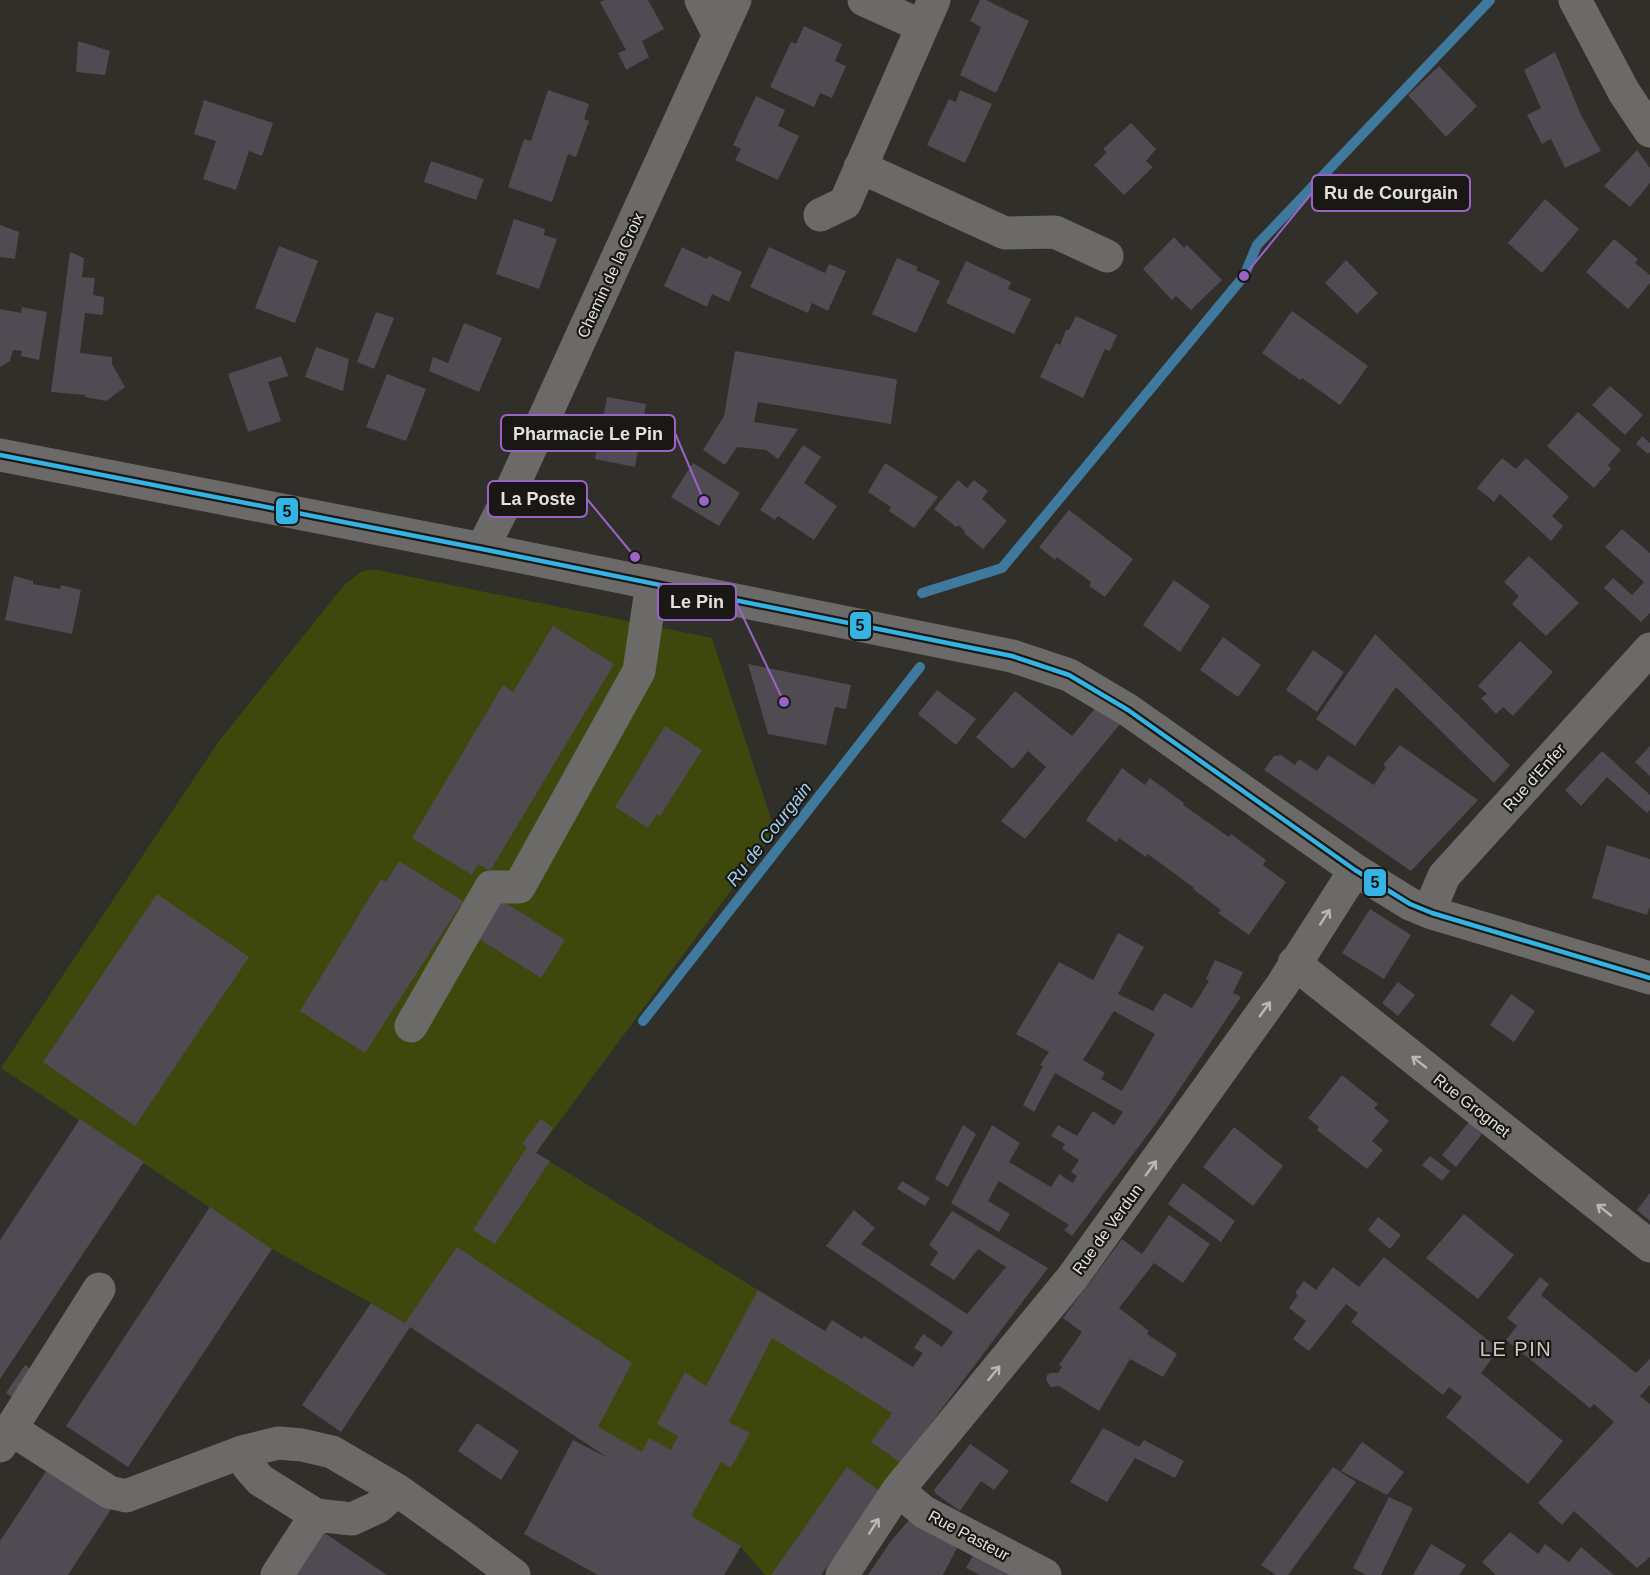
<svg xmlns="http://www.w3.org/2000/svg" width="1650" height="1575" font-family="Arial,sans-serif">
<rect width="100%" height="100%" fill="#302f2a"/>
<path fill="#3e480c" d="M372 569 712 638 775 831 536 1153 944 1405 821 1575H765L740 1546 691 1517 681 1506 405 1323 371 1303 272 1249 1 1068 219 741 345 584 361 572Z"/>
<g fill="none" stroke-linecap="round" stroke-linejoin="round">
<path stroke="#3f799e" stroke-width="10" d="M922 593 1002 568 1244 276 1257 245 1490 0
M643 1021 920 667"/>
</g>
<path fill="#504a52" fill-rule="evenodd" d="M604 0H648L664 29 642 41 649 57 626 70 618 53 626 50 600 2Z
M980 0H986L1029 21 996 93 960 75 981 27 970 21Z
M804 26 842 44 835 61 846 66 832 98 820 93 814 107 770 87 791 42 796 44Z
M78 41 110 51 105 75 76 72Z
M1555 52 1581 115 1601 151 1565 168 1551 139 1542 144 1527 115 1541 108 1524 70Z
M1439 66 1477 106 1446 137 1408 95Z
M548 90 589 104 584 119 589 121 576 157 568 154 552 202 508 187 524 139 531 141Z
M960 90 992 104 965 163 927 145 949 99 956 102Z
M756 96 785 110 778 126 799 136 778 180 735 160 741 149 733 145Z
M204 100 273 123 262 156 249 151 236 190 203 179 216 141 194 134Z
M1131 123 1156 149 1146 161 1153 167 1124 195 1094 165 1107 152 1103 149Z
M1637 150 1650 168V183L1630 207 1604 186Z
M431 161 484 179 476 200 424 182Z
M1545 199 1579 229 1542 273 1508 243Z
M514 219 545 229 544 235 557 239 539 289 496 274Z
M0 225 19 232 15 259 0 257Z
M1174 237 1184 248 1187 245 1222 280 1191 310 1176 296 1172 300 1143 269Z
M1614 239 1638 259 1635 263 1650 275V283L1628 309 1586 272Z
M279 246 318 261 295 323 255 308Z
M682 247 707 259 709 256 742 272 729 302 712 294 707 307 664 286Z
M769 247 825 273 829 264 846 271 828 311 812 303 808 313 750 287Z
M70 252 84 258 82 277 95 278 93 295 104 297 103 315 85 313 80 353 112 357V364L125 387 106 401 85 397V395L51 392Z
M897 258 918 267 916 270 940 281 916 333 872 314Z
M1346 260 1378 293 1357 314 1325 283Z
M966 261 1011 282 1008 289 1031 299 1014 334 946 303Z
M22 307 47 312 39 360 21 356 22 351 13 350 10 361 0 367V309L21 313Z
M1292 311 1368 366 1340 405 1302 378 1300 380 1262 353Z
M376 312 394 318 374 369 357 362Z
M1076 316 1117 335 1110 351 1105 349 1083 398 1040 377 1056 343 1060 345 1066 330H1069Z
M464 323 502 338 479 392 429 371 433 357 448 363Z
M316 347 349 359 343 391 305 377Z
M735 351 895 379 897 380 891 424 758 402 754 422 798 429 778 459 766 450 737 447 725 465 703 450 724 416Z
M281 356 288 376 268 382 281 421 248 432 228 374Z
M387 374 426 389 406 441 366 427Z
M1610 386 1643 415 1625 435 1592 405Z
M607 397 646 404 635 467 595 459Z
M1578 412 1621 450 1608 465 1611 469 1594 488 1547 446Z
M1642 436 1650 443V452L1648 454 1636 444Z
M803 445 821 457 804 483 837 506 814 540 778 516 775 520 760 510Z
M1502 458 1516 469 1526 458 1569 497 1552 516 1563 526 1551 541 1500 494 1494 502 1477 488Z
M693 463 740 493 719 526 671 497Z
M885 463 938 497 914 528 889 511 891 507 868 492Z
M958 480 967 488 974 480 988 491 982 499 1007 521 983 549 964 533 965 531 958 525 956 527 934 509Z
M1069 510 1133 559 1105 597 1089 586 1091 582 1057 557 1055 560 1039 547Z
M1622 529 1650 553V613L1641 622 1604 588 1613 578 1632 595 1644 582 1605 547Z
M1529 556 1579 603 1546 636 1512 604 1519 596 1504 582Z
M14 576 33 581V584L60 589 61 585 81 590 72 634 5 620Z
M1174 580 1210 606 1180 652 1143 625Z
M553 626 614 664 490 871 478 864 472 875 412 838 503 685 513 692Z
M1375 634 1510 765 1494 783 1396 687 1355 746 1316 719Z
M1223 637 1261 665 1238 697 1200 670Z
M1520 641 1553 672 1513 716 1503 707 1496 714 1481 698 1487 694 1478 686Z
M1313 650 1344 672 1317 712 1286 690Z
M748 664 851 685 846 709 835 707 826 745 768 734Z
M937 690 976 719 956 745 918 714Z
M1015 691 1072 736 1097 706 1121 723 1025 839 1001 821 1046 767 1028 751 1013 769 976 737Z
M665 726 702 750 660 816 657 814 648 828 615 807Z
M1400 745 1478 800 1411 871 1264 770 1274 756 1281 755 1295 765 1299 759 1317 771 1328 755 1374 785 1386 767 1383 765Z
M1650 746V776L1635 762Z
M1602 751 1650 795V810L1647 813 1607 777 1581 806 1565 790Z
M1122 768 1145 785 1150 778 1184 803 1183 805 1229 837 1231 834 1266 860 1263 865 1286 882 1249 935 1218 913 1221 910 1193 889 1194 888 1148 854 1146 857 1119 838 1116 842 1086 820Z
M1607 845 1650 859V906L1647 915 1592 898Z
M399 861 463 901 365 1053 300 1011 381 879 386 882Z
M157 894 249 957 135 1126 43 1062Z
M499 899 565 940 541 978 476 937Z
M1370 909 1411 935 1384 979 1342 953Z
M1118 933 1144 947 1118 994 1153 1011 1164 993 1192 1008 1209 981 1206 979 1215 960 1243 972 1233 993 1241 997 1163 1114 1072 1236 1064 1230 1069 1225 999 1181 988 1201 1010 1214 999 1232 951 1203 992 1125 1020 1143 1009 1162 1051 1187 1059 1174 1073 1183 1077 1176 1071 1172 1079 1160 1062 1149 1065 1144 1051 1136 1058 1125 1077 1136 1093 1111 1114 1125 1123 1112 1055 1073 1034 1112 1023 1105 1043 1066 1040 1065 1049 1052 1016 1034 1059 962 1093 980ZM1114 1011 1155 1034 1122 1091 1101 1079 1105 1073 1083 1060Z
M1398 982 1415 995 1398 1016 1382 1003Z
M1511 994 1535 1011 1514 1042 1490 1025Z
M1342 1075 1378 1104 1374 1108 1389 1121 1372 1141 1383 1150 1367 1169 1317 1130 1319 1127 1308 1118Z
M80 1119 144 1162 0 1379V1240Z
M541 1119 553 1128 536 1153 550 1161 495 1244 473 1230 527 1147 522 1144Z
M1469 1122 1482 1134 1456 1167 1442 1155Z
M963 1125 976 1134 948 1187 935 1179Z
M1234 1127 1283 1166 1253 1206 1203 1167Z
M1430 1156 1450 1171 1442 1181 1422 1165Z
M902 1181 930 1198 925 1206 897 1189Z
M1183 1183 1235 1221 1221 1242 1168 1204Z
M1650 1193V1221L1637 1210Z
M210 1207 272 1249 128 1467 66 1426Z
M854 1210 875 1228 861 1244 967 1314 1006 1267 978 1249 954 1280 930 1265 938 1252 929 1245 952 1211 1048 1268 901 1463 871 1442 892 1413 772 1338 729 1422 750 1433 731 1468 721 1462 691 1516 741 1546 724 1575H598L524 1534 573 1440 608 1458 410 1327 341 1432 302 1405 371 1303 405 1323 457 1247 632 1363 598 1427 642 1452 649 1438 671 1450 678 1436 657 1424 685 1372 706 1386 758 1290 825 1331 832 1320 862 1339 864 1336 913 1367 923 1353 914 1348 923 1334 942 1347 953 1332 826 1246Z
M1464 1214 1514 1255 1478 1299 1426 1258Z
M1169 1215 1210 1244 1183 1283 1154 1263 1119 1308 1149 1331 1147 1334 1177 1354 1163 1377 1130 1359 1099 1411 1059 1386 1051 1387 1046 1380 1047 1375 1050 1373H1058L1062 1367 1059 1365 1082 1332 1063 1318 1122 1239 1142 1254Z
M1378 1217 1401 1235 1390 1249 1368 1230Z
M1384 1257 1499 1349 1481 1373 1563 1441 1528 1484 1446 1417 1462 1397 1449 1387 1443 1395 1351 1322 1358 1313 1346 1304 1309 1351 1293 1339 1306 1321 1289 1308 1298 1295 1295 1293 1304 1281 1316 1290 1333 1267 1359 1287Z
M1540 1277 1549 1284 1541 1295 1636 1373 1650 1359V1385L1640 1396 1650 1404V1557L1637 1568 1574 1511 1562 1525 1538 1503 1614 1422 1594 1404 1590 1408 1506 1340 1517 1326 1507 1318Z
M25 1365 42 1376 23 1404 6 1393Z
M477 1423 519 1451 501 1480 458 1451Z
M1103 1428 1139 1447 1144 1440 1184 1461 1175 1478 1135 1458 1107 1502 1070 1482Z
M1362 1442 1404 1472 1387 1495 1341 1471Z
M970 1444 1009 1471 994 1490 981 1481 960 1511 936 1494 934 1490Z
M49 1467 112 1508 68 1575H0V1541Z
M847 1467 881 1492 821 1575H771Z
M1333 1467 1356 1482 1288 1575H1276L1261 1565Z
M1389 1497 1413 1508 1381 1575H1366L1353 1568Z
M916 1512 959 1544 943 1575H868L891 1541Z
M323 1532 387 1575H294Z
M1510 1532 1538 1554 1545 1544 1569 1562 1581 1547 1614 1575H1496L1482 1562Z
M1431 1544 1466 1565 1459 1575H1413Z
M975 1552 1023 1575H980L966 1568Z"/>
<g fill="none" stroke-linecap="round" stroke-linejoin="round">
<path stroke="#6c6a69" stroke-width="33" d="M701 0 719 35
M864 0 922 26
M1575 0 1624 92 1650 131
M860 167 1005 233 1055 232 1107 256
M820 215 845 203 934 0
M0 455 482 549 1012 656 1069 675 1128 710 1355 870 1410 904 1432 913 1650 978
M482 549 505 504 735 0
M1432 913 1436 895 1444 876 1650 649
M1294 963 1650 1246
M411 1026 491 887H519L639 671 652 583
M11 1429 109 1492 126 1496 242 1452 278 1443 302 1445 332 1452 397 1490 463 1537 514 1575
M0 1446 99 1289
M242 1452 248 1466 260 1480 316 1515 352 1519 378 1507 397 1490
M898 1490 924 1512 1045 1575
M277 1575 316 1515
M842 1575 898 1490 1072 1278 1282 985 1355 870"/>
<defs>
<path id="bus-1" d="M0 455 482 549 1012 656 1069 675 1128 710 1355 870 1410 904 1432 913 1650 978"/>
</defs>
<use href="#bus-1" stroke="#191814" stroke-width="9"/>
<use href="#bus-1" stroke="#34b4e4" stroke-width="4.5"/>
</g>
<defs><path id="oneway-shaft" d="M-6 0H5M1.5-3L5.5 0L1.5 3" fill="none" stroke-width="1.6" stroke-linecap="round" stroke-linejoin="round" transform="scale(1.5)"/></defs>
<g stroke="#b9b8b3">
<use href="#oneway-shaft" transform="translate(1325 917) rotate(-57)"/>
<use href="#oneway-shaft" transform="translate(1265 1009) rotate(-54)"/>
<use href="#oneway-shaft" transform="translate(1419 1062) rotate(-142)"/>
<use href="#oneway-shaft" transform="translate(1151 1168) rotate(-54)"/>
<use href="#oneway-shaft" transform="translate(1604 1210) rotate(-142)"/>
<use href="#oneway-shaft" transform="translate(994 1373) rotate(-51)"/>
<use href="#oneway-shaft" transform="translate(874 1526) rotate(-57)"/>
</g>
<g text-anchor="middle" stroke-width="4.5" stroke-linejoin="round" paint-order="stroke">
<g font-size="16" fill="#e3e2db" stroke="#191814">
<text transform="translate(610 275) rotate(-65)" y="6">Chemin de la Croix</text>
<text transform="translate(1534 777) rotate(-48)" y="6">Rue d'Enfer</text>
<text transform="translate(1472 1105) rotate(38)" y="6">Rue Grognet</text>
<text transform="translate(1107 1229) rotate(-54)" y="6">Rue de Verdun</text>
<text transform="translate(969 1535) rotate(28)" y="6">Rue Pasteur</text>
</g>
<g font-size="18" font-style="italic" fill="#9dcff3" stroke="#191814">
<text transform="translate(769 834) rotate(-52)" y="6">Ru de Courgain</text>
</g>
<g font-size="20" letter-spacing="1.5" fill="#cecbbe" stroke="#191814">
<text x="1516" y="1356">LE PIN</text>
</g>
</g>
<path fill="none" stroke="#9a63c7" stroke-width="2" d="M1244 276L1312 193M704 501L675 433M635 557L587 499M784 702L736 602"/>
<g fill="#9a63c7" stroke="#191814" stroke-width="2">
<circle cx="1244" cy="276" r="6"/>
<circle cx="704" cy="501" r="6"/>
<circle cx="635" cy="557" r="6"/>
<circle cx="784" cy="702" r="6"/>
</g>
<g fill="#191814" stroke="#9a63c7" stroke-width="2">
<rect x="1312" y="175" width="158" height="36" rx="6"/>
<rect x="501" y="415" width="174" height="36" rx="6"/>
<rect x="488" y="481" width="99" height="36" rx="6"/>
<rect x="658" y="584" width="78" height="36" rx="6"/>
</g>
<g font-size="18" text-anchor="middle" font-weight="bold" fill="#e3e2db">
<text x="1391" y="199">Ru de Courgain</text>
<text x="588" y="440">Pharmacie Le Pin</text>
<text x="538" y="505">La Poste</text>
<text x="697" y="608">Le Pin</text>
</g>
<g stroke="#191814" stroke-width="2">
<rect x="275" y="497" width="24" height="28" rx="6" fill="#34b4e4"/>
<rect x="849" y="611" width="23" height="29" rx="6" fill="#34b4e4"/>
<rect x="1363" y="868" width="24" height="29" rx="6" fill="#34b4e4"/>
</g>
<g font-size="16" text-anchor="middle" font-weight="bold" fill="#111">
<text x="287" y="517">5</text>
<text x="860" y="631">5</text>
<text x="1375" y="888">5</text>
</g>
</svg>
